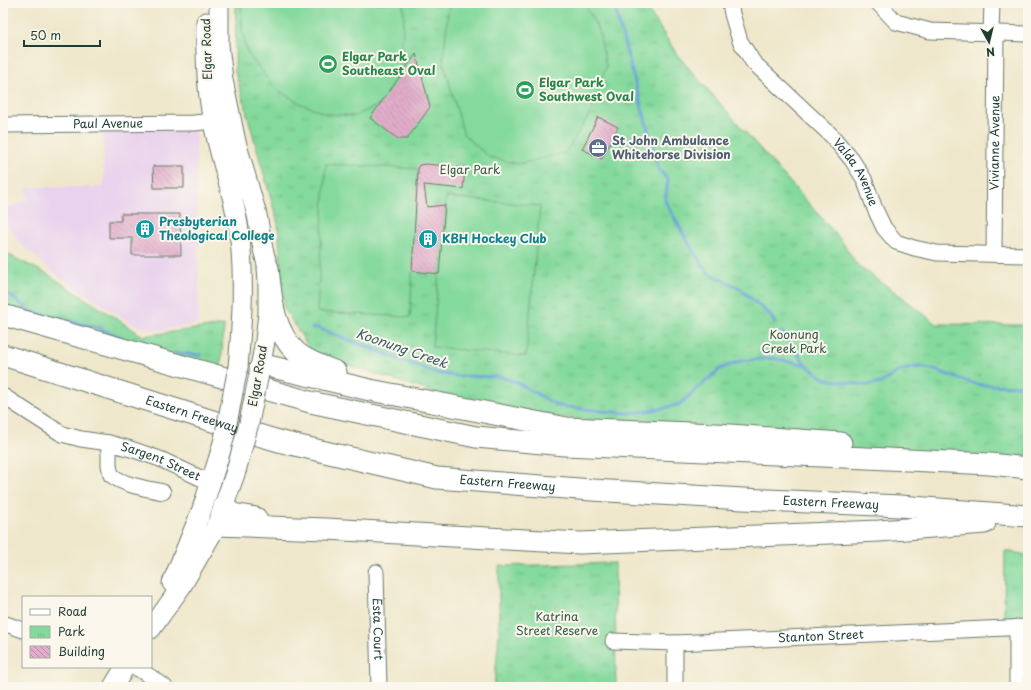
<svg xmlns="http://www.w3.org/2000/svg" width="1031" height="690" font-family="'Playpen Sans',sans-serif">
<defs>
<pattern id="park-tufts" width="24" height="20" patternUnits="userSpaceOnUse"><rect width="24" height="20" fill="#84d99c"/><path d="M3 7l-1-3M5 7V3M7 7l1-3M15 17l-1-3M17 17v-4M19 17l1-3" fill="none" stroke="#72bb87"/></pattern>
<pattern id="building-back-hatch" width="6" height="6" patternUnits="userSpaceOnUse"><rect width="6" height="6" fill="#e2adcb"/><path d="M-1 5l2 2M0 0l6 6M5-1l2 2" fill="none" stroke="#b78ea6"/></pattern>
</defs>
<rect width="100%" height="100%" fill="#fbf7ec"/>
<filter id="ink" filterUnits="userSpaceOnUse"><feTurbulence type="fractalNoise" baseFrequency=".025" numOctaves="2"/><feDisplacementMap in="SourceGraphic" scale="8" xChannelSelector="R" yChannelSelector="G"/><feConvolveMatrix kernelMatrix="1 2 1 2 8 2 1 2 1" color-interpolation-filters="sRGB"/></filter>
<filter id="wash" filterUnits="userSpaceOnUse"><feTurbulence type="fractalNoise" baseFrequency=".012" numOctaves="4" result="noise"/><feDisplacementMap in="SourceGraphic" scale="16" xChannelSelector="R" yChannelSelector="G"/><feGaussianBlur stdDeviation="0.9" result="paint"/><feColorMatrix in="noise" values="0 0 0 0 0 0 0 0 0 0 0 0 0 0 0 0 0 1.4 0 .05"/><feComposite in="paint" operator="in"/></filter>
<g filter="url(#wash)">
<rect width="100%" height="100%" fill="#efe7cb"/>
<path fill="#e9d2ed" d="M196 128 199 324 158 331 134 325 63 280 21 245 3 219V209L27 200V187H104L103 130Z"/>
<path fill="url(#park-tufts)" stroke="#528b68" d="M236 3H644L678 56 841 240 857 265 902 297 936 324 1028 325V471L484 408 357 368 311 351 284 308 278 224 235 71Z
M3 248 11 256 47 274 143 336 224 325 220 377 3 319Z
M1005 551 1028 555V617L1004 618Z
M615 563 616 687H494L499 635V566Z"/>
<path fill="#84d99c" stroke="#528b68" d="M241 3H403L404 13 400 73 388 101 355 116 327 114 299 103 275 88 248 54 242 31Z
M449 3H584L599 31 606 67 591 112 565 153 518 164 489 157 464 135 443 61Z
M326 164 418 169 410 317 317 312Z
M446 197 540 206 526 356 432 347Z"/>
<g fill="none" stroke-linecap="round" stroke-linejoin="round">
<path stroke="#6aa2d9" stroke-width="3" d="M610 3 615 9 659 170 668 180 665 201 689 244 707 272 739 288 770 315 775 323
M3 287 6 292 30 311 99 328 122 338
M312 328H318L435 373 456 376 501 377 518 383 558 406 601 411 630 413 661 409 680 404 720 369 740 361 772 358 806 365 825 379 864 385 881 383 899 371 911 368 921 367 935 370 971 383 982 385 1028 386
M782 332 806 365
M175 353 201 355"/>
</g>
<g id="blocks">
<path fill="url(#building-back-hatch)" d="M416 54 430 107 407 139H398L370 118Z
M598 117 618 127 602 159 582 149Z
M426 164 465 168 463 189 424 185 427 207 445 205 439 274 412 271 418 169 419 165Z
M153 166H184V188H154Z
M121 214H180L181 255H132V238H109V221H121Z"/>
</g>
</g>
<g filter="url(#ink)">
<use href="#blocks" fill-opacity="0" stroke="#687869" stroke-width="1"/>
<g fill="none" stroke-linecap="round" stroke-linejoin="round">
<defs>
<g id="minor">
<path id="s1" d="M730 3 732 14 740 41 753 62 832 136 852 160 864 179 875 209 884 228 896 242 914 248 937 253 1028 255"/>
<path d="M878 3 896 22 930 31 1028 34"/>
<path d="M991 33 992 3"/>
<path id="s2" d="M3 125 194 123 213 121"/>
<path id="s3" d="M994 254 996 33"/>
<path id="s4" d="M3 396 62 434 81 439 109 443 131 449 160 459 211 483"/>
<path d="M109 443V465L111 475C126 486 144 488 163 492"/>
<path id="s5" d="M376 572 379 687"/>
<path d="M3 623 23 630"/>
<path d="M1017 627V687"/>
<path id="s6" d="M613 641 675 643 1028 627"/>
<path d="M675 643V687"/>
<path d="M132 667 139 669 165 687"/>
</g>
<path id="major" d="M219 3V45L223 80 236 142 257 215 263 249 268 268V313L265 341 259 374
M206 22C205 60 207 99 216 136 223 168 235 199 239 231 245 276 242 321 238 367
M172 583 202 509 218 460
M151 629 181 587 217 525 236 471
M113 687 125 667"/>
<g id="highway">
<path d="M268 268C271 297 273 331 297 353 308 362 323 367 336 372"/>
<path d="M3 315 310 402 476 437 565 445 867 458 990 464 1028 468"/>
<path id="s7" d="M3 355 238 429 282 442 437 478 592 490 743 499 900 506 1028 516"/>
<path d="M260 368 268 366 370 390 567 428 716 434 841 443"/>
<path d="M224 507 233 514 256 518"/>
<path d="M217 525 326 529 580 543 879 531 985 523"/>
</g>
</defs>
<use href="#minor" stroke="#687869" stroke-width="17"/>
<use href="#major" stroke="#687869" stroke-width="21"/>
<use href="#highway" stroke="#687869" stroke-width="23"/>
<use href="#minor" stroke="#fff" stroke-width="15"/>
<use href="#major" stroke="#fff" stroke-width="19"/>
<use href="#highway" stroke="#fff" stroke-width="21"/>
<defs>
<path id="major-bridge" d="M218 460 224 439 238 367
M236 471 249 423 259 374"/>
</defs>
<use href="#major-bridge" stroke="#687869" stroke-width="21" stroke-linecap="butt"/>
<use href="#major-bridge" stroke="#fff" stroke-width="19"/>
</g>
</g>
<defs>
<symbol id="stadium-disc" viewBox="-11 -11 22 22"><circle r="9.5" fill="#2e9e5b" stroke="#fbf7ec"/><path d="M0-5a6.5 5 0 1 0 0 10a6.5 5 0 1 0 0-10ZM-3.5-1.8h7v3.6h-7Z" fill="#fff"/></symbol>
<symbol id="office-disc" viewBox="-11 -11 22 22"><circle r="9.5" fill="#5c6f8a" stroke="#fbf7ec"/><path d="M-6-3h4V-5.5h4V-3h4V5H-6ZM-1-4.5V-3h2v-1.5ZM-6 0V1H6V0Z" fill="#fff"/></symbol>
<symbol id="building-disc" viewBox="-11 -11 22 22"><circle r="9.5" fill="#0f9aa8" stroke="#fbf7ec"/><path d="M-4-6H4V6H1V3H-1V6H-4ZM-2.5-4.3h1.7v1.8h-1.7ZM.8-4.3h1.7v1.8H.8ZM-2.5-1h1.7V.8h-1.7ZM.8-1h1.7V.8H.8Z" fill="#fff"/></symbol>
</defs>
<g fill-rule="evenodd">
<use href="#stadium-disc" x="317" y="53" width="22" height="22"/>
<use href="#stadium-disc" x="514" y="79" width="22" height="22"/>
<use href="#office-disc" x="587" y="137" width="22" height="22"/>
<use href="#building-disc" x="134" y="218" width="22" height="22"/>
<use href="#building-disc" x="417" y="228" width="22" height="22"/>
</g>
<g text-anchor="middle" stroke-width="4" stroke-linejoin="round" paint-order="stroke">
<g font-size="12" fill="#1f3d34" stroke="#fbf7ec">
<text transform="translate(207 49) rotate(-92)" y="4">Elgar Road</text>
<text dy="4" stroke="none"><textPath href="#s2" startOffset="105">Paul Avenue</textPath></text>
<text dy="4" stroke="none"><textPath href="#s3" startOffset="111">Vivianne Avenue</textPath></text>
<text dy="4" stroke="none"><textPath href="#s1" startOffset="216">Valda Avenue</textPath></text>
<text transform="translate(258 376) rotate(-80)" y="4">Elgar Road</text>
<text dy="4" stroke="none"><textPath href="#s7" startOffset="198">Eastern Freeway</textPath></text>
<text dy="4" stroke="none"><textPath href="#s4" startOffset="173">Sargent Street</textPath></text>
<text dy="4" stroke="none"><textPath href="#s7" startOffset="522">Eastern Freeway</textPath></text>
<text dy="4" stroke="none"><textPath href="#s7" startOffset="846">Eastern Freeway</textPath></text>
<text dy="4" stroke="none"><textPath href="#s5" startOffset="57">Esta Court</textPath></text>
<text dy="4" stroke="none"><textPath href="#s6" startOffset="208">Stanton Street</textPath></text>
</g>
<g font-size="12" font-weight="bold" fill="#27864d" stroke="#fbf7ec" text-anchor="start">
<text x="342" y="61">Elgar Park<tspan x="342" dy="14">Southeast Oval</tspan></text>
<text x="539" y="87">Elgar Park<tspan x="539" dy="14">Southwest Oval</tspan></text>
</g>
<g font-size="12" font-weight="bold" fill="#4e5e75" stroke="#fbf7ec" text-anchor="start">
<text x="612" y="145">St John Ambulance<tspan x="612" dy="14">Whitehorse Division</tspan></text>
</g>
<g font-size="12" fill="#335c49" stroke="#fbf7ec">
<text x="470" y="174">Elgar Park</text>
<text x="794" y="339">Koonung<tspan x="794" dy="14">Creek Park</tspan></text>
<text x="557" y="621">Katrina<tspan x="557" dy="14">Street Reserve</tspan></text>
</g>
<g font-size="12" font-weight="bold" fill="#0d838f" stroke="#fbf7ec" text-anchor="start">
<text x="159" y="226">Presbyterian<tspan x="159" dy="14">Theological College</tspan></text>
<text x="442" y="243">KBH Hockey Club</text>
</g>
<g font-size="13" font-style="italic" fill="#365b66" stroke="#fbf7ec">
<text transform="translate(402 348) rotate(19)" y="5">Koonung Creek</text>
</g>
</g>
<rect width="1031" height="690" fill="none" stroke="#fbf7ec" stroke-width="16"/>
<rect x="22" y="596" width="130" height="72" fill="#fbf7ec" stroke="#a3ada2"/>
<rect x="30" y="609" width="20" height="6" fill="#ffffff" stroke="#a3ada2"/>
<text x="58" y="616" font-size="12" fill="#1f3d34">Road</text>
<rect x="30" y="626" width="20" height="12" fill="url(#park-tufts)" stroke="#a3ada2"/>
<text x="58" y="636" font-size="12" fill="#1f3d34">Park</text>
<rect x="30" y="646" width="20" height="12" fill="url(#building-back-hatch)" stroke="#a3ada2"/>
<text x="58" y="656" font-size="12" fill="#1f3d34">Building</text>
<g transform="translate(989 42) rotate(172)" stroke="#fbf7ec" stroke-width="3" paint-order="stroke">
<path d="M0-3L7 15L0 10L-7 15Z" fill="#1f3d34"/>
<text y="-6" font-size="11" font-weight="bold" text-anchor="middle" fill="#1f3d34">N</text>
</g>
<path d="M24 40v6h76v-6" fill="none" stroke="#1f3d34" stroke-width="2"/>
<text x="30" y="40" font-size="12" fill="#1f3d34" stroke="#fbf7ec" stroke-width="3" paint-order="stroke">50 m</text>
</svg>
